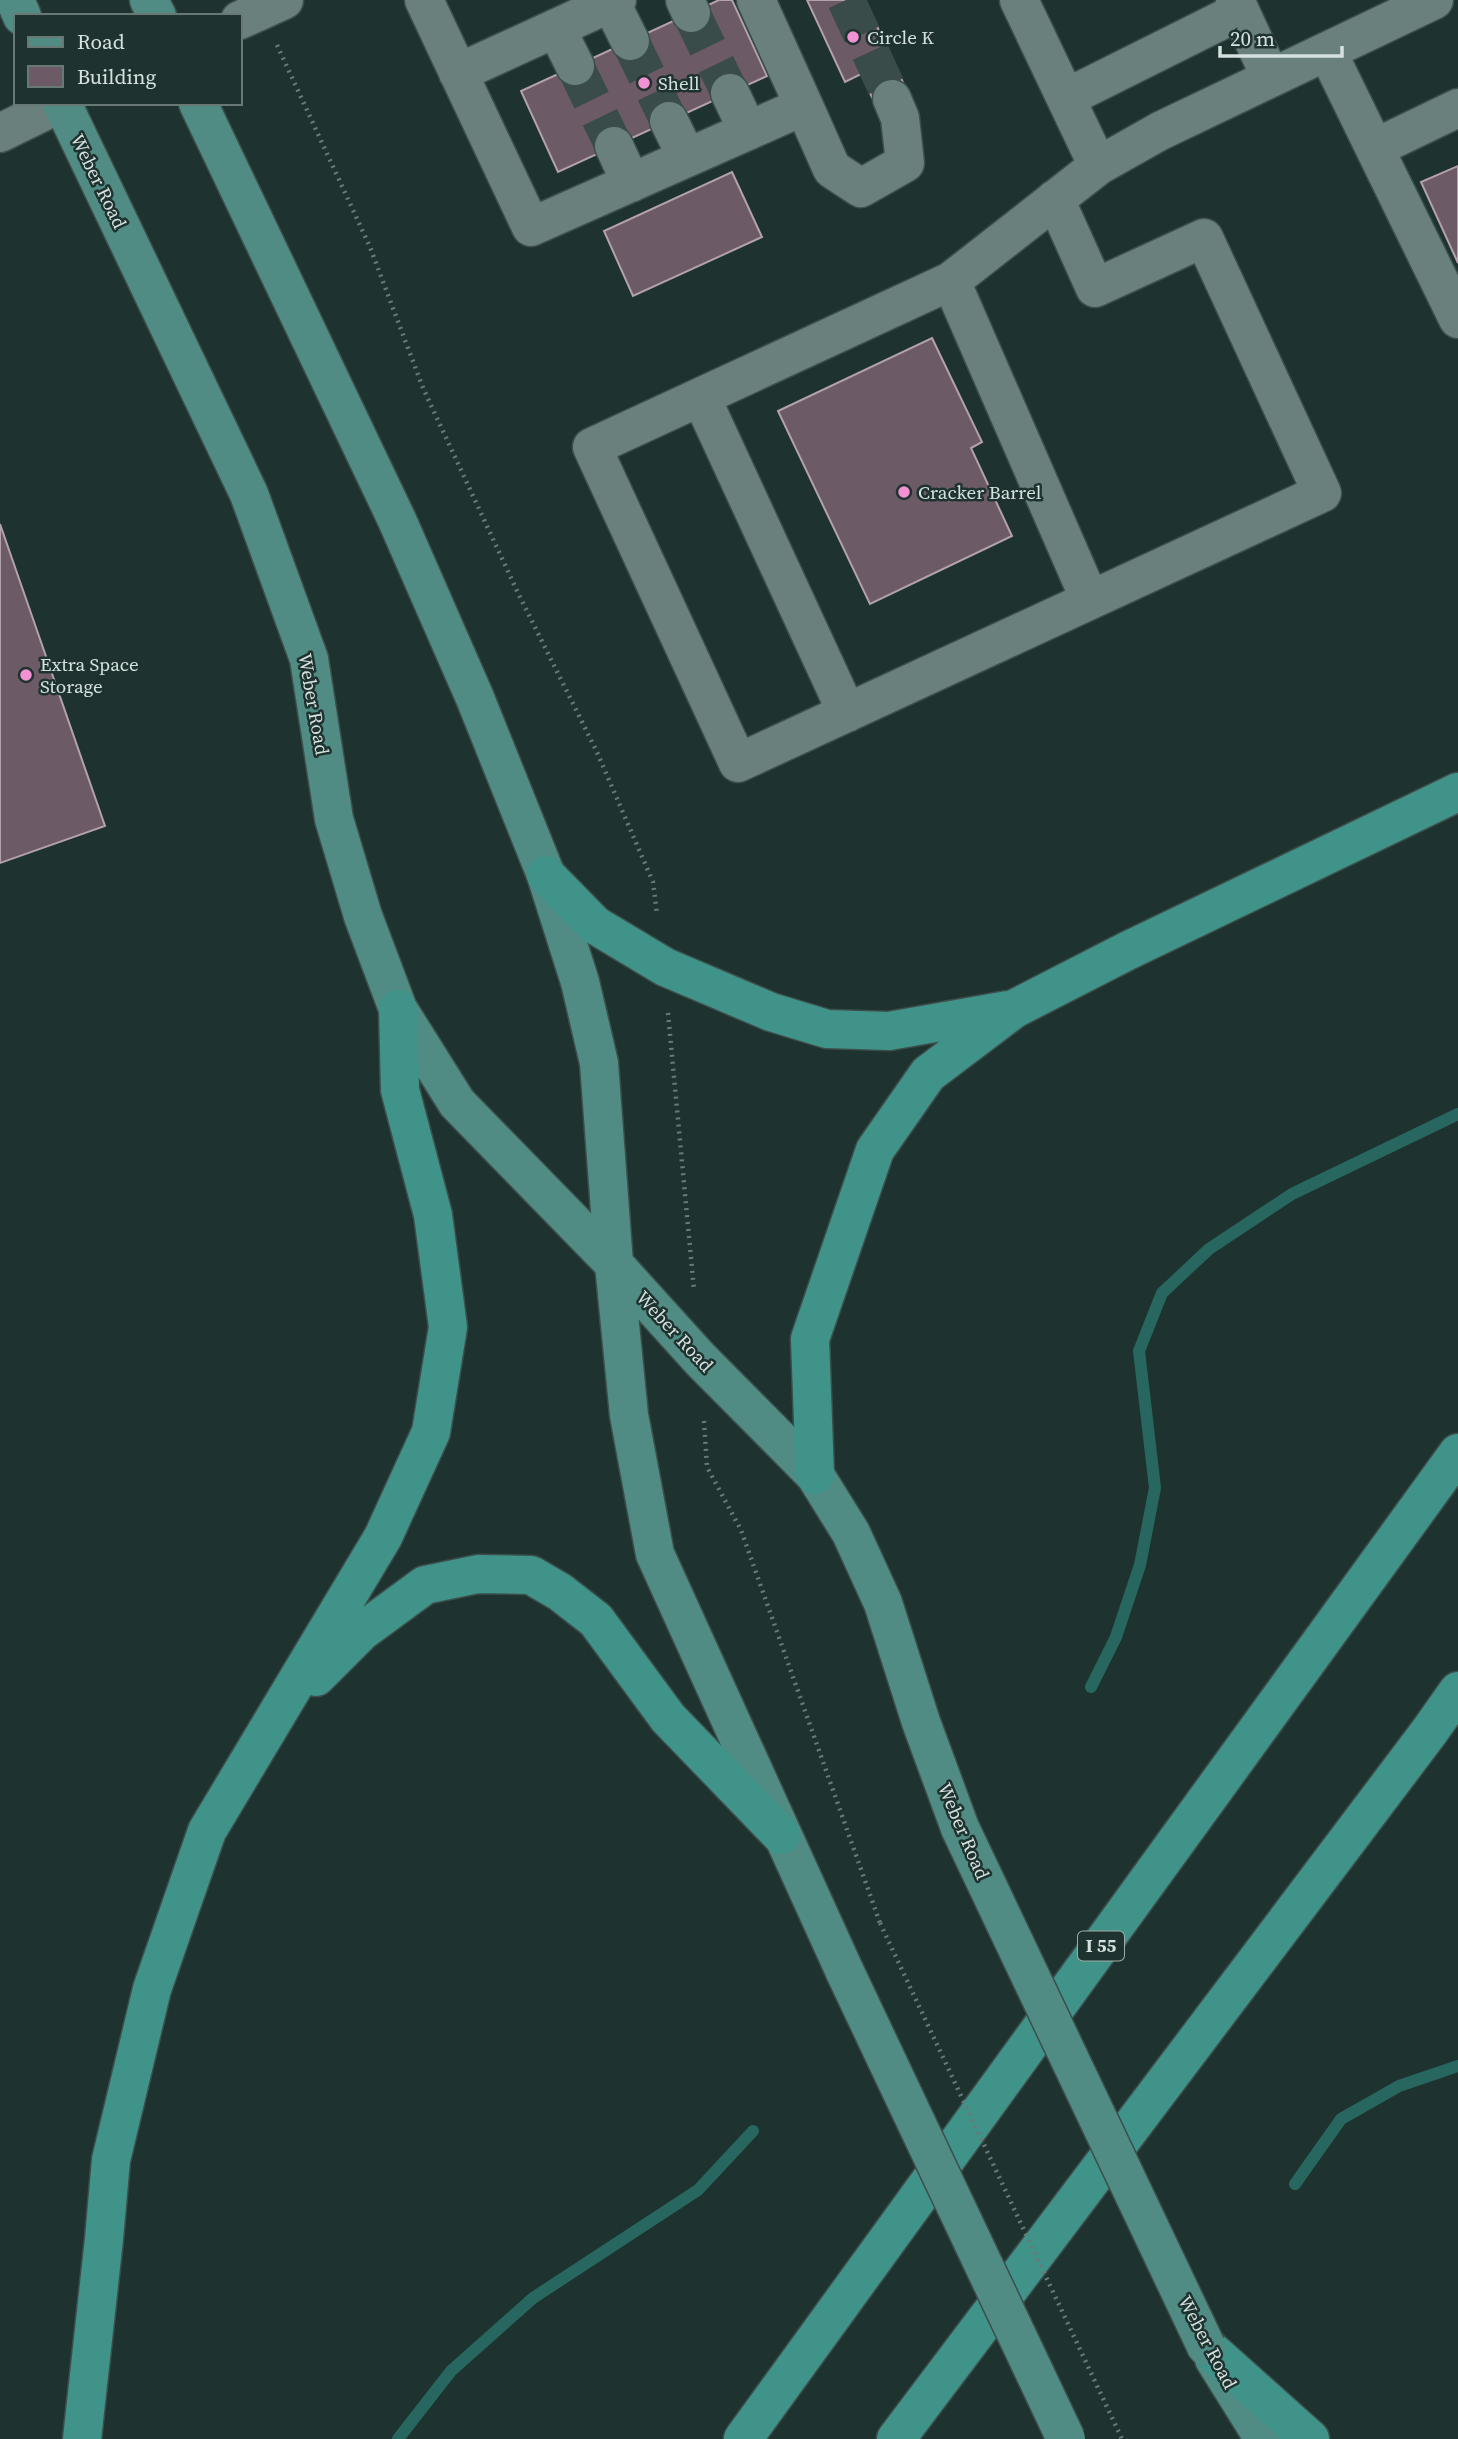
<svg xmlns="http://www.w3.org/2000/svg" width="1458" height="2439" font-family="'Source Serif 4',serif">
<rect width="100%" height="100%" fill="#1e322f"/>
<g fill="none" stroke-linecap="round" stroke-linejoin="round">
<path stroke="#28675f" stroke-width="12" d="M1091 1687 1116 1637 1140 1565 1155 1488 1139 1351 1162 1293 1209 1249 1292 1194 1458 1114
M1295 2184 1341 2119 1399 2086 1458 2066
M398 2439 451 2371 533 2298 698 2190 753 2131"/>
</g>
<path fill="#6c5b66" stroke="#b3a1ad" stroke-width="2" d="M719 0H732L767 76 558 172 521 91Z
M807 0H865L907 91 876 106 861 74 845 82Z
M1458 166V263L1421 182Z
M732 172 762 237 633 296 604 231Z
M932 338 982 442 971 448 1012 536 870 604 778 411Z
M0 524 105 826 0 863Z"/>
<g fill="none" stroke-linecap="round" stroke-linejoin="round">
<path stroke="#394c49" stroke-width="38" stroke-dasharray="38 19" stroke-linecap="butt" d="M846 0 892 99
M691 13 730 93
M630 41 669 121
M575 66 614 146"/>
<defs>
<path id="minor" d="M424 0 531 227 804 106 756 0
M685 0 691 13
M1019 0 1098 166
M1235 0 1271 78
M611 3 630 41
M240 20 284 0
M556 28 575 66
M1327 51 1458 319
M458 73 617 0
M730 93 748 131
M1066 98 1240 11
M804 106 832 169 861 188 905 163 900 118 892 99
M669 121 687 158
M0 133 61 103
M614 146 631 183
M1375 148 1458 108
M1055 199 1095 288 1204 238 1322 493 738 763 592 447 951 281 1098 166 1160 131 1434 0
M951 281 1090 600
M701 397 847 713"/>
<path id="major" d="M15 0 22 16
M149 0 157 16
M62 103 249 494 309 659 334 819 363 916 398 1009 457 1103 614 1264 700 1359 815 1475 851 1533 883 1603 921 1722 960 1828
M198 103 397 520 475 698 546 875 580 982 599 1063 614 1264 629 1415 655 1554 845 1972
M1214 2359 1264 2439"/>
<path id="highway" d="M546 875 595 925 665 967 771 1012 827 1029 889 1031 1008 1010
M815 1475 810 1339 875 1150 928 1074 1014 1009 1127 951 1458 792
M316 1677 361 1632 425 1585 478 1574 531 1575 560 1592 596 1620 668 1718 781 1835
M1206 2346 1310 2439
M82 2439 104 2239 111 2160 152 1989 207 1831 383 1537 431 1432 448 1327 433 1215 400 1090 398 1009
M743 2439 1458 1453
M896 2439 1429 1732 1458 1691"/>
</defs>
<use href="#minor" stroke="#3c4e4b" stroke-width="41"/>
<use href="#major" stroke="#3c4e4b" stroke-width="41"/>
<use href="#highway" stroke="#3c4e4b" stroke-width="41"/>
<path stroke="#6a7a78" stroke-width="4.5" stroke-dasharray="2 5" stroke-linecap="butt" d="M277 45 370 247 423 388 518 593 596 750 653 882 657 914
M668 1013 694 1290
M704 1421 707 1467 741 1530 880 1923"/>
<use href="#minor" stroke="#69807d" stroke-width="38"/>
<use href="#major" stroke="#508b84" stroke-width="38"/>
<use href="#highway" stroke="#409389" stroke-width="38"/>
<defs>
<path id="major-bridge" d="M960 1828 1206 2346
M845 1972 1066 2439"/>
</defs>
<use href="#major-bridge" stroke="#3c4e4b" stroke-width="41" stroke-linecap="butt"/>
<path stroke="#6a7a78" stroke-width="4.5" stroke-dasharray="2 5" stroke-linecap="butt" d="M880 1923 1122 2439"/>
<use href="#major-bridge" stroke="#508b84" stroke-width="38"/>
</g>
<g fill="#f391d5" stroke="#1e322f" stroke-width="2.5">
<circle cx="853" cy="37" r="7"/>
<circle cx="644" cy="83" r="7"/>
<circle cx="904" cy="492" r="7"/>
<circle cx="26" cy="675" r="7"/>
</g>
<g text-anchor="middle" stroke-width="5" stroke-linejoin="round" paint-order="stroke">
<rect fill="#1e322f" stroke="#9eacaa" stroke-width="2" x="1078" y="1931.5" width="46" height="29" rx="5"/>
<g font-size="18" font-weight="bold" fill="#d5e1df">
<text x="1101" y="1952">I 55</text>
</g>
<g font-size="19" fill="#d5e1df" stroke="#1e322f" text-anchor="start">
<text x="867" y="44">Circle K</text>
<text x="658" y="90">Shell</text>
<text x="918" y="499">Cracker Barrel</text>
<text x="40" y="671">Extra Space<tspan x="40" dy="22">Storage</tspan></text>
</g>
<g font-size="19" fill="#d5e1df" stroke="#1e322f">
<text transform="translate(99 181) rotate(64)" y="7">Weber Road</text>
<text transform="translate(314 704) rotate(80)" y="7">Weber Road</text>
<text transform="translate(675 1331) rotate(47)" y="7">Weber Road</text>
<text transform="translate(964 1831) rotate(67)" y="7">Weber Road</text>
<text transform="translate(1208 2342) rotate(62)" y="7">Weber Road</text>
</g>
</g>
<rect x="14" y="14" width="228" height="91" fill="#1e322f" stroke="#677875" stroke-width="2"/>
<rect x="28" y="37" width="35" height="10" fill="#508b84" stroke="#677875" stroke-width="2"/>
<text x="77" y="49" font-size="21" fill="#d5e1df">Road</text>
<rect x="28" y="66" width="35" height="21" fill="#6c5b66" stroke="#677875" stroke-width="2"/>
<text x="77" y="84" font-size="21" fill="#d5e1df">Building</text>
<path d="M1220 46v10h122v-10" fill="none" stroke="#d5e1df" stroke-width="3.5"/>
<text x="1230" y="46" font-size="21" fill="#d5e1df" stroke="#1e322f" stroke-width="5" paint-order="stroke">20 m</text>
</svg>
